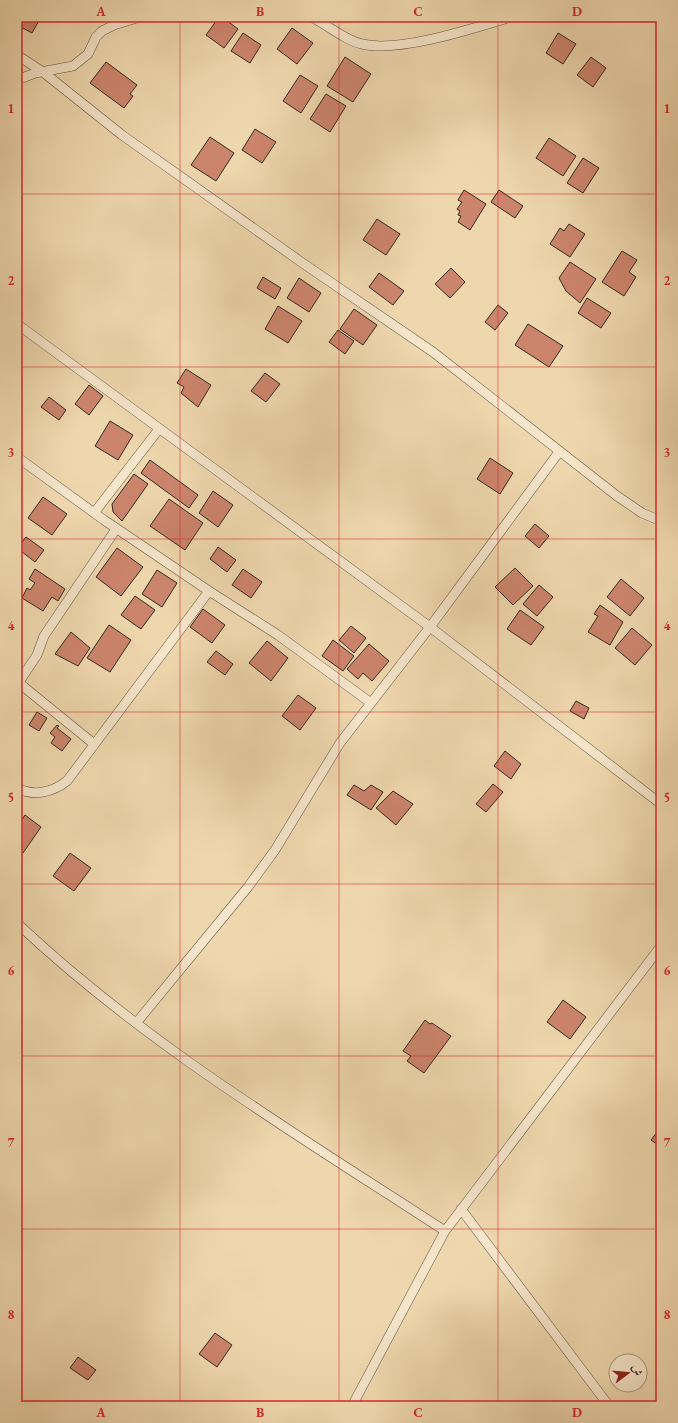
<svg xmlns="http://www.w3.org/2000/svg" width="678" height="1423" font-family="'EB Garamond',Amiri,serif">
<rect width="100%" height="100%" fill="#efd7ad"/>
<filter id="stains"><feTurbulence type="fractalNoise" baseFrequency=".005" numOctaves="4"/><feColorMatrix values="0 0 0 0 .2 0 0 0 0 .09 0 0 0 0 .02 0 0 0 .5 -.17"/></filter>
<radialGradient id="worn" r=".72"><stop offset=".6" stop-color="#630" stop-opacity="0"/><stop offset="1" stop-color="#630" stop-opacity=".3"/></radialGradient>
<path fill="#cc856d" stroke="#342820" d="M17 17H41L32 33 17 25Z
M219 17H222L238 29 224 48 206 35Z
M292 28 313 43 297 64 277 49Z
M243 33 261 45 250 63 231 51Z
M558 33 576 44 563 64 546 53Z
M345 57 371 74 353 102 327 86Z
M591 57 606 68 593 87 577 75Z
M106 62 137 85 130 94 133 96 124 108 90 83Z
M300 75 318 86 301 113 283 101Z
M326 94 346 106 330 132 310 119Z
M255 129 276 142 262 163 242 150Z
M210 137 234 153 216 181 191 165Z
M549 138 576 156 563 176 536 158Z
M583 158 599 168 583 193 567 183Z
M464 190 486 204 470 230 458 222 461 216 458 215 460 211 457 209 462 202 458 200Z
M499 190 523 206 515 218 491 202Z
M377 219 400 234 386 255 363 240Z
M569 224 585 234 570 257 550 244 560 228 564 231Z
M622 251 637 260 629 272 636 277 624 296 602 282Z
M570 262 596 279 580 303 566 291 559 278Z
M451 268 465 282 450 298 435 284Z
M379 273 404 291 393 305 369 287Z
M263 277 281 288 275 299 257 288Z
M299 278 321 293 309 312 287 298Z
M587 298 611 313 601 328 578 313Z
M498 305 508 313 495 330 485 322Z
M278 306 302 321 288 343 265 329Z
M354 309 377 325 363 345 340 329Z
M528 324 563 346 549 367 515 345Z
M338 330 354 341 345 354 329 342Z
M186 369 211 385 198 407 181 393 184 387 177 383Z
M265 373 280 384 266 402 251 391Z
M89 385 103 396 89 415 75 404Z
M49 397 66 410 59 420 41 407Z
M110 421 133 435 118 460 95 446Z
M490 458 513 473 500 494 477 479Z
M150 460 198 495 189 508 141 473Z
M134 474 148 484 122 521 113 512 112 504Z
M213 491 233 505 218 527 199 513Z
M43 497 67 514 52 535 28 518Z
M169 499 203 523 185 550 150 526Z
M535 524 549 536 539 548 525 536Z
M26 537 44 550 35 562 17 548Z
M218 547 236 560 227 572 210 559Z
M117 548 143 567 121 596 96 577Z
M515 568 533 586 513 605 495 587Z
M35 569 65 589 58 601 52 597 43 611 22 598 27 588 30 590 35 583 29 579Z
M243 569 262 582 251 598 232 585Z
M157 570 177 583 162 607 142 594Z
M621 579 644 598 630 616 607 597Z
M539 585 553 597 537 616 523 604Z
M135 596 155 610 141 629 121 615Z
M600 605 623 622 610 645 588 632 598 616 594 614Z
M203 609 225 625 212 643 190 627Z
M520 610 544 627 531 645 507 629Z
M109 625 131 640 110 672 87 658Z
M351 626 366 638 354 653 339 640Z
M632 628 652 645 635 665 615 648Z
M71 632 90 648 78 666 55 654Z
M333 640 354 656 343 671 322 656Z
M267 641 288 658 271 681 249 663Z
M369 644 389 661 372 681 363 673 358 679 347 669Z
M216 651 233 664 225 675 207 662Z
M298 695 316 708 300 730 282 716Z
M576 701 589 708 584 719 570 711Z
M37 712 47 718 39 731 29 725Z
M57 725 59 726 57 728 71 739 62 751 51 743 55 737 50 733Z
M505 751 521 764 511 779 494 766Z
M493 784 503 792 486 812 476 804Z
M354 785 364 791 371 785 383 792 371 810 347 795Z
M393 791 413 804 396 825 376 808Z
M25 815 41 827 23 853 17 849V827Z
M70 853 91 868 74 891 53 876Z
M563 1000 586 1017 570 1039 547 1022Z
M425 1020 430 1024 432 1023 451 1036 424 1073 407 1061 411 1056 403 1051Z
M661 1127V1147L651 1140Z
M215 1333 232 1345 217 1367 199 1354Z
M78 1357 96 1370 88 1380 70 1368Z"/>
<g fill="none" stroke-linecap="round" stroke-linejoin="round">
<defs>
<path id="minor" d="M311 17C328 25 344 40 362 44 399 53 474 28 511 17
M657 17 661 20
M17 55 43 72 122 135 304 264 433 352 617 496 642 513 661 521
M17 80 35 73 73 66 88 54 96 37 102 31 114 25 140 17
M17 324 430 627 661 804
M17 457 104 520 209 591 278 635 371 703
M94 513 159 429
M19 683 94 744
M17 685 37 655 44 636 116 529
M17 788C34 797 53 792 67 781L209 591
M17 923C145 1044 298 1135 445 1231
M137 1022 248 887 275 850 340 743 430 627 559 452
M461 1209 609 1406
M352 1406 445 1231 661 946"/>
</defs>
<use href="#minor" stroke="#635443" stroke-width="10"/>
<use href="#minor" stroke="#f5e5ca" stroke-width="9"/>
</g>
<path fill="none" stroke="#d62828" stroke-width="1" stroke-opacity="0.55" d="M180 17V1406M339 17V1406M498 17V1406M17 194H661M17 367H661M17 539H661M17 712H661M17 884H661M17 1056H661M17 1229H661"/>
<rect width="678" height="1423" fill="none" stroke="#efd7ad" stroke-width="44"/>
<g transform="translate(628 1373) rotate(74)"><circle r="19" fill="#f5e5ca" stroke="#a89986"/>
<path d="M0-3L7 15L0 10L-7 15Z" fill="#8f2418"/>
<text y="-6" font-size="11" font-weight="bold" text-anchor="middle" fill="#342820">ش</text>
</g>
<rect x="22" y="22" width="634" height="1379" fill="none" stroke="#d62828" stroke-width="1.5"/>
<g font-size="13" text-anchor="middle" font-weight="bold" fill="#d62828">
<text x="101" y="16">A</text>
<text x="260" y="16">B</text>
<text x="418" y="16">C</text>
<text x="577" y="16">D</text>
<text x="11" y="113">1</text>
<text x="667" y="113">1</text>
<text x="11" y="285">2</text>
<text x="667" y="285">2</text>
<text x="11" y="457">3</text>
<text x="667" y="457">3</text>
<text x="11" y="630">4</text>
<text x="667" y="630">4</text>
<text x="11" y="802">5</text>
<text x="667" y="802">5</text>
<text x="11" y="975">6</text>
<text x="667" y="975">6</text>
<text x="11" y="1147">7</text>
<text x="667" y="1147">7</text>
<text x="11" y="1319">8</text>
<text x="667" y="1319">8</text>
<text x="101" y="1417">A</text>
<text x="260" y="1417">B</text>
<text x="418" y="1417">C</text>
<text x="577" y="1417">D</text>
</g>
<rect width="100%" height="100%" filter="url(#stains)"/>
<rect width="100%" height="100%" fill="url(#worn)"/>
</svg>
